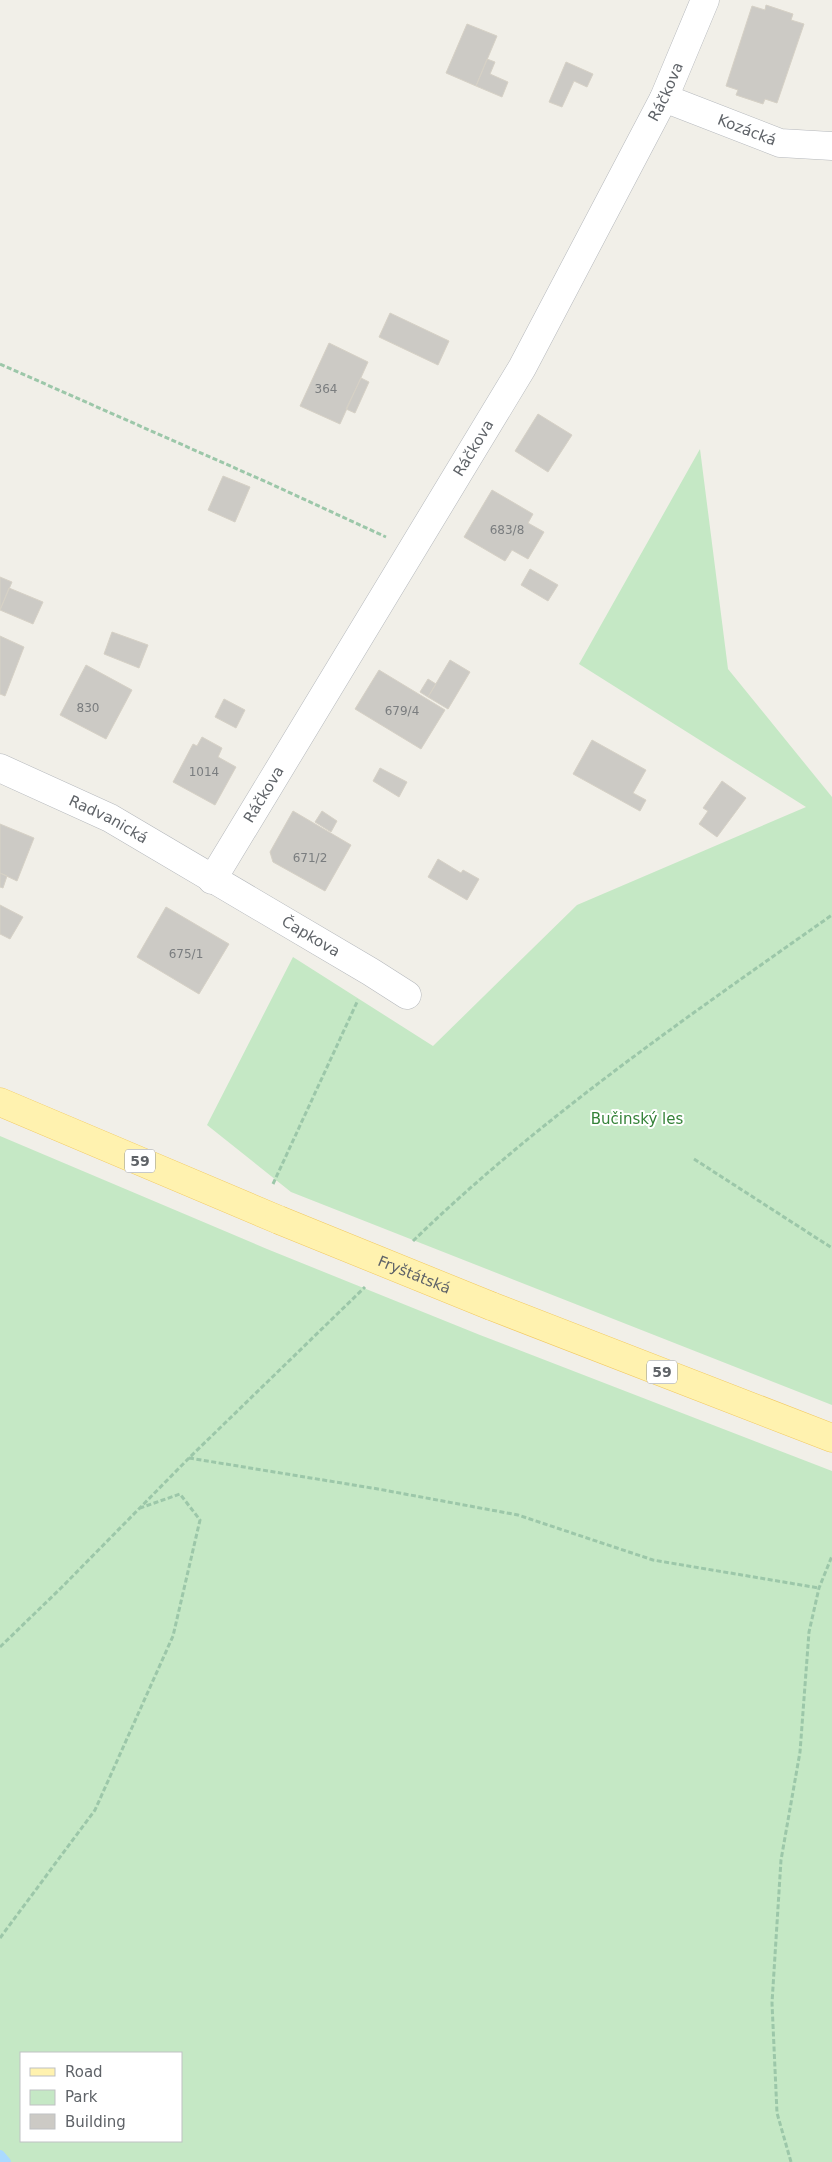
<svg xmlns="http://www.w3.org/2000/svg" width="832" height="2162" font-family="'DejaVu Sans',sans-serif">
<rect width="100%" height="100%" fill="#f1efe8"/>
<path fill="#c5e8c5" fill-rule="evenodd" d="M700 449 728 669 832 797V1405L291 1192 207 1125 293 957 433 1046 577 905 806 807 579 664Z
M0 1136 267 1249 480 1335 832 1471V2162H0ZM181 2053V2141H21V2053Z"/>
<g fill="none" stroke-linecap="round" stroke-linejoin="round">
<path stroke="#aadaff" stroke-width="10" d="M0 2155 6 2162"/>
</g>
<path fill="#cccac5" stroke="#d6d1c6" d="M766 5 793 14 791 20 804 24 777 103 765 99 763 104 736 95 738 90 726 86 752 6 765 10Z
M467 24 497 36 476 86 446 73Z
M487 59 495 62 490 74 508 82 502 97 476 86Z
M566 62 593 74 587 87 574 81 562 107 549 102Z
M390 313 449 341 438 365 379 337Z
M329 343 368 362 340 424 300 406Z
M361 378 369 382 355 413 346 409Z
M538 414 572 435 548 472 515 451Z
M223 476 250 487 235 522 208 510Z
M492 490 533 514 528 523 544 532 528 559 512 550 505 561 464 537Z
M530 569 558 585 548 601 521 585Z
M0 577 12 582 0 610Z
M9 588 43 602 33 624 0 610Z
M112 632 148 645 139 668 104 654Z
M0 636 24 647 5 696 0 694Z
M450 660 470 672 448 709 428 697Z
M86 665 132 690 106 739 60 715Z
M379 670 445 710 421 749 355 709Z
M428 679 436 684 428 697 420 692Z
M224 699 245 710 236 728 215 717Z
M202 737 222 748 218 757 236 767 215 805 173 782 193 744 197 746Z
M592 740 646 770 633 793 646 800 640 811 573 774Z
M380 768 407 782 399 797 373 781Z
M722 781 746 798 717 837 699 824 708 811 703 808Z
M293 811 351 845 325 891 273 862 270 852Z
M322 811 337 821 331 832 315 822Z
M0 824 34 838 17 881 0 873Z
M438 859 461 873 463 870 479 879 467 900 428 877Z
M0 873 7 876 3 888 0 887Z
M0 905 23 917 10 939 0 934Z
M166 907 229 944 199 994 137 957Z"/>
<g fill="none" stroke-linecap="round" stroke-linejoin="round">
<defs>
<g id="minor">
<path id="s1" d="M664 98 780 143 832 146"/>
<path id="s2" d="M0 768 110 818 371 972 407 995"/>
<path id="s3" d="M212 880 522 368 664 98 705 0"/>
</g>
<path id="major" d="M0 1102 279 1220
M491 1306 832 1438"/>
</defs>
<use href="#minor" stroke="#b5b8bc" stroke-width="29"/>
<use href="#major" stroke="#f2c960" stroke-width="29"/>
<path stroke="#9cc7a9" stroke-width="3" stroke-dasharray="5 2.5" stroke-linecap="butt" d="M0 364 271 484 386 537
M694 1159 832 1248
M273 1184 358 1000
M413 1241C540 1118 687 1017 832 915
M189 1458 378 1489 518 1515 653 1560 819 1588
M0 1647 62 1587 189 1458 365 1287
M0 1938 95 1810 173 1636 200 1520 180 1494 140 1508
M791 2162 777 2113 772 2003 781 1860 800 1752 809 1632 819 1588 832 1556"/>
<use href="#minor" stroke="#fff" stroke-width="28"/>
<use href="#major" stroke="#fff2af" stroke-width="28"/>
<defs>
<g id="major-bridge">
<path id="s4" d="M279 1220 491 1306"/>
</g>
</defs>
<use href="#major-bridge" stroke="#f2c960" stroke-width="29" stroke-linecap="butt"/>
<use href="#major-bridge" stroke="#fff2af" stroke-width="28"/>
</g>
<g text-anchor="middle" stroke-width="4" stroke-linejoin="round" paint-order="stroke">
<g font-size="12" fill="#7a7d7f">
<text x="326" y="393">364</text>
<text x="507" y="534">683/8</text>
<text x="88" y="712">830</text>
<text x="402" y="715">679/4</text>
<text x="204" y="776">1014</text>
<text x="310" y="862">671/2</text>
<text x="186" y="958">675/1</text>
</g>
<g fill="#fff" stroke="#8f9295" stroke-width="1">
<rect x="125" y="1149.5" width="30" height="23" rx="4"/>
<rect x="647" y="1360.5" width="30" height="23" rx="4"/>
</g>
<g font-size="14" font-weight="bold" fill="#5f6368">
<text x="140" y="1166">59</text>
<text x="662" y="1377">59</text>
</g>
<g font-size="15" fill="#5f6368" stroke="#fff">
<text dy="5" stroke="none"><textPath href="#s3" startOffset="910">Ráčkova</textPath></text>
<text dy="5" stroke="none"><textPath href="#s1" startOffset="89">Kozácká</textPath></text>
<text dy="5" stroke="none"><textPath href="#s3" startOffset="505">Ráčkova</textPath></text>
<text dy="5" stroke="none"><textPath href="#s3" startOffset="100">Ráčkova</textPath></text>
<text dy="5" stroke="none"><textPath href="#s2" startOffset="120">Radvanická</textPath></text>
<text dy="5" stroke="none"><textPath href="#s2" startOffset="354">Čapkova</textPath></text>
<text dy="5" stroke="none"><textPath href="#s4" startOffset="146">Fryštátská</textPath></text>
</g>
<g font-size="15" fill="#348238" stroke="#fff">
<text x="637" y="1124">Bučinský les</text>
</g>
</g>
<rect x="20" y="2052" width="162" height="90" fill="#ffffff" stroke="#bfc1c3"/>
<rect x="30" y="2068" width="25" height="8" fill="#fff2af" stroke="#bfc1c3"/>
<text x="65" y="2077" font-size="15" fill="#5f6368">Road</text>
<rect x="30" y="2090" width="25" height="15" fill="#c5e8c5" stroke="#bfc1c3"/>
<text x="65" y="2102" font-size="15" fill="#5f6368">Park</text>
<rect x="30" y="2114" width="25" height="15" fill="#cccac5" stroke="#bfc1c3"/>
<text x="65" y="2127" font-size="15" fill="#5f6368">Building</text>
</svg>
